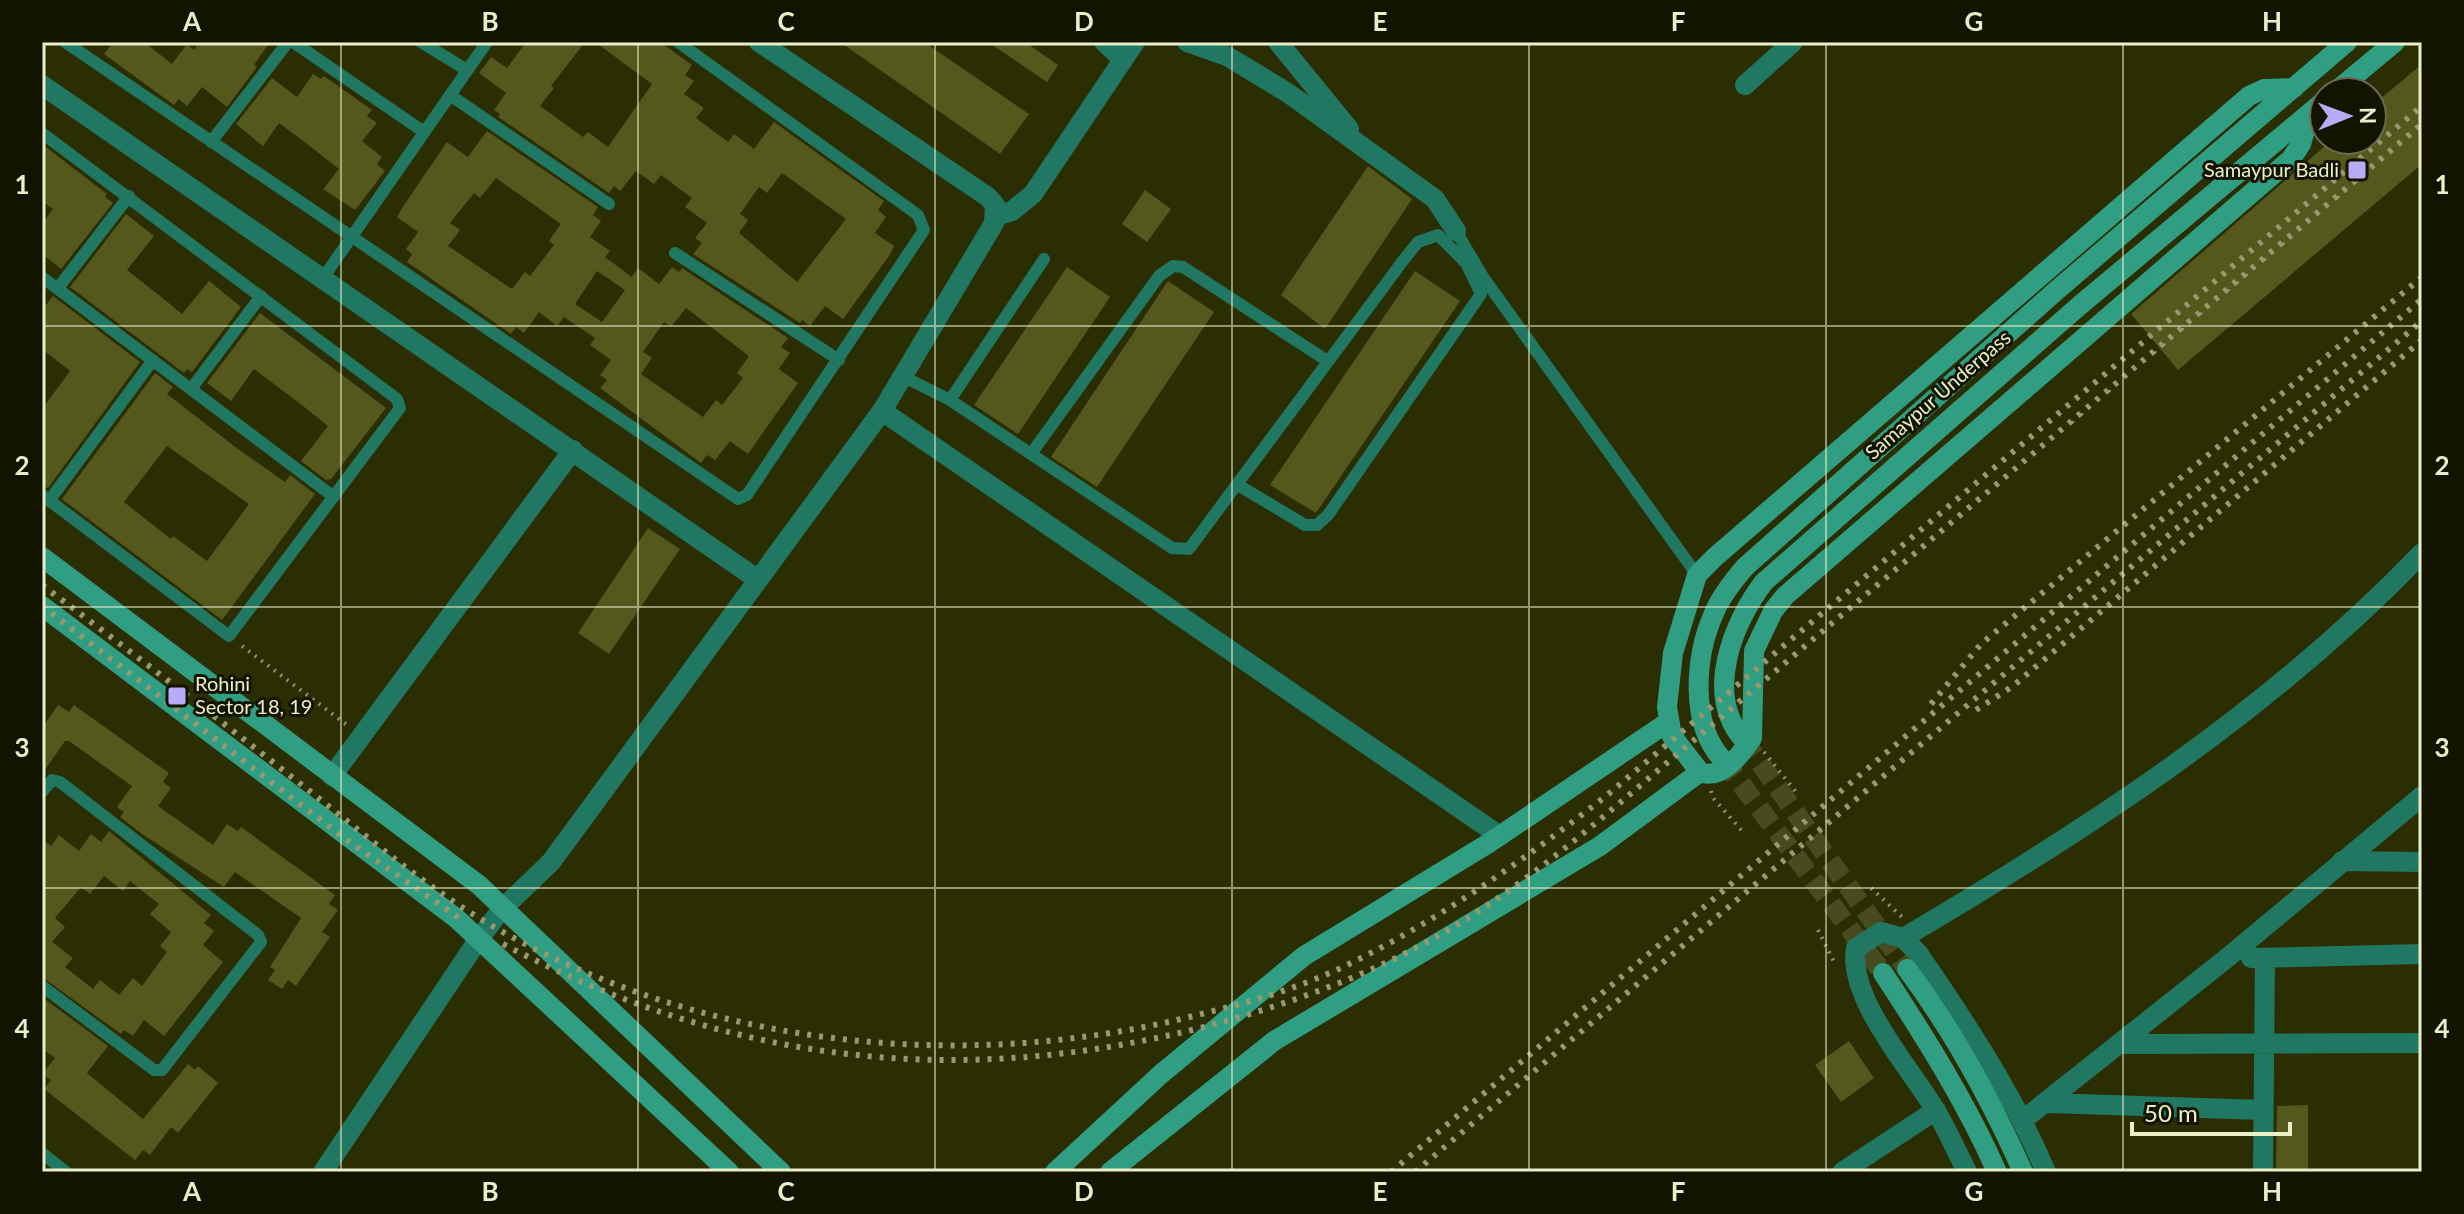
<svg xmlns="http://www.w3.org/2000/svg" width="2464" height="1214" font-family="Lato,sans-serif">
<rect width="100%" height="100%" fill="#2b2d02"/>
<path fill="#55581d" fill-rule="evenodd" d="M113 42H144L172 64 187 44 194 50 199 42H270L254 65 257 67 227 107 202 87 187 106 179 99 174 105 104 54Z
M526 42H585L551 86 554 88 540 106 583 137 588 132 608 147 652 84 595 42H660L692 65 685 75 694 81 684 94 704 108 696 118 728 142 734 134 754 149 774 122 884 201 878 210 886 217 875 233 894 246 889 256 843 319 825 306 810 326 802 320 800 323 693 254 702 243 695 238 707 223 685 207 692 198 661 175 654 184 636 171 620 191 614 186 609 193 498 117 500 114 494 110 506 93 479 73 491 57 507 68ZM782 173 846 219 797 282 739 233 748 220 740 214 759 187 767 193Z
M840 42H924L1029 114 1000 154Z
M988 42H1025L1058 65 1047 82Z
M2422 64V164L2178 370 2131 314 2332 140H2372V106Z
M313 74 321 79 324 76 372 110 367 116 377 123 362 141 382 157 377 164 385 171 355 210 323 189 339 169 298 137 279 123 263 146 236 124 272 78 297 97Z
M487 131 598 207 593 215 601 221 590 237 610 251 605 257 632 277 638 268 659 284 672 267 679 272 682 268 788 338 781 347 790 353 779 369 798 383 748 454 730 441 715 460 707 455 701 463 600 388 607 380 600 375 611 360 590 345 595 338 564 317 557 326 539 312 524 333 516 327 511 334 407 262 412 254 406 249 418 232 397 217 404 205 447 142 468 157ZM496 178 561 224 549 241 554 245 530 276 525 272 512 289 448 246 460 230 450 223 474 193 480 198ZM597 271 625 290 602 322 575 304ZM686 308 749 356 737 373 743 378 722 405 716 400 703 417 641 374 652 358 643 352 664 322 671 327Z
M42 144 107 194 105 197 113 203 61 269 42 254V224L53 209 42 201Z
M1368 166 1412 199 1325 329 1281 295Z
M1145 190 1171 209 1147 242 1122 224Z
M126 214 154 236 127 270 160 296 182 314 209 281 241 307 192 372 187 369 184 373 70 287Z
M1067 267 1110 297 1018 434 974 405Z
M1415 271 1460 301 1316 513 1270 485Z
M1168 281 1214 312 1097 487 1051 457Z
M53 296 140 362 48 488 42 486V409L70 371 42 349V310Z
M260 313 386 408 331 479 326 480 301 461 328 426 303 406 254 369 231 401 207 383Z
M155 373 173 387 167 394 238 449 285 482 290 475 315 494 222 620 62 499ZM167 446 249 504 207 561 173 536 171 539 124 502Z
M648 528 680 549 609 654 578 633Z
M58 705 69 712 74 705 169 773 163 782 171 788 158 806 213 845 227 824 238 831 241 827 335 895 329 904 338 910 322 932 330 937 296 986 288 980 282 989 268 980 275 970 270 967 301 918 235 872 224 887 142 834 120 817 124 812 117 807 132 786 69 741H65L42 774V728Z
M109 831 211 915 204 923 214 931 203 945 223 962 164 1036 144 1020 133 1036 124 1030 121 1034 42 977V839L51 846 59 835 79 851 91 834 101 842ZM104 876 123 891 130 881 159 904 150 914 171 932 160 946 167 952 142 986 133 978 119 995 100 980 93 989 65 967 73 958 52 942 65 927 55 918 81 887 90 894Z
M42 997 108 1046 87 1073 143 1119 188 1064 195 1070 198 1066 218 1083 178 1133 171 1127 150 1155 143 1150 135 1160 44 1089 51 1080 42 1074 55 1058 42 1048Z
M1849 1041 1874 1078 1841 1102 1815 1065Z
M2308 1105V1172H2276L2277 1106Z"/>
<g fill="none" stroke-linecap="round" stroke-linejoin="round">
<path stroke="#484a20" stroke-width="20" stroke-dasharray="20 10" stroke-linecap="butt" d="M1743 739 1907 969
M1723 760 1883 973"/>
<path stroke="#91946b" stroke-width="4" stroke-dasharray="2 6" stroke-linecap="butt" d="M242 646 347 725
M1764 752 1796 792
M1711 791 1713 798 1744 833
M1871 888 1902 917
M1818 930 1835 964"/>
<path stroke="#207862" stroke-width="12" d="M65 42 738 499 747 495 924 230 918 215 678 42
M293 42 424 132
M421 42 467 70
M450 95 609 204
M42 133 397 399 400 408 229 636 42 495
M211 142 288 42
M1456 231 1483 277 1697 575
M675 253 839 360
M42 277 334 497
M323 278 487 42
M58 288 129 196
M904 377 950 400 1172 548 1189 549 1405 258 1418 242 1438 235 1466 263 1481 294 1328 515 1317 525H1305L1238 485
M191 389 261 296
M950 400 1044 259
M1031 454 1159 276 1173 266 1183 267 1326 360
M49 501 153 360
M42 792 52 780 60 782 258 935 261 942 162 1070H154L42 986
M42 1153 66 1172"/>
<path stroke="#207862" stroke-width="20" d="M1104 42 1123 59
M1187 42 1227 56 1288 93 1435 199 1456 231
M1278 42 1349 129
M42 85 757 579
M1745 85 1793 42
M996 216 1012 211 1033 194 1135 42
M882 411 1500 836
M332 776 573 450
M2342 861 2422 862
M1903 938C2090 828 2271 710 2422 553
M2251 958 2422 954
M2119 1044 2422 1043
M2048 1103 2263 1110
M2023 1120 2227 958 2422 796
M323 1172 478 940 502 909 551 862 882 411 994 223 995 205 988 197 759 42
M1842 1172 1936 1110
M1967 1172C1956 1150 1946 1127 1933 1106 1908 1066 1847 996 1856 948L1881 932 1903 938 1918 953C1966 1023 2013 1094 2046 1172
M2263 1172 2265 958"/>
<path stroke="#309e83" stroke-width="20" d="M2294 88 2264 89 2249 96 1715 557 1697 575 1673 653 1667 707 1672 736 1700 772C1722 781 1741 754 1752 738L1754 651 1773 611 1785 596 2291 159 2301 144 2310 113
M2335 92 2395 42
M42 557 479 885 781 1172
M42 606 456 918 729 1172
M1743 739C1704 694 1733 622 1764 582L2079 306 2324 101
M1723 760C1689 724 1695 656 1714 613 1721 596 1733 581 1745 567L2057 290 2347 42
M1907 969C1954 1032 1991 1100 2023 1172
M1883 973C1925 1037 1966 1102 1997 1172
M1055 1172 1161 1074 1304 956 1489 843 1668 722
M1110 1172 1274 1041 1600 846 1700 772"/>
<path stroke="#979a71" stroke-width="6" stroke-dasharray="4 8" stroke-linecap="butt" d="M42 585C130 651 216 717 302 785 364 834 425 887 494 927 707 1049 970 1075 1205 1013 1254 1001 1302 987 1347 965 1441 919 1524 860 1606 796L2422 106
M42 606 348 841 465 922
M1931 704 1981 644 2422 277
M1976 710 2013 686 2422 340
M503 944C729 1063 956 1090 1204 1027 1298 1002 1393 967 1474 914 1541 871 1602 818 1662 767 1731 709 1800 650 1869 592 2054 436 2238 280 2422 124
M1391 1172 2422 299
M1415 1172 2422 321"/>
</g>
<path fill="none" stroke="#ebefc8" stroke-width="2" stroke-opacity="0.55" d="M341 42V1172M638 42V1172M935 42V1172M1232 42V1172M1529 42V1172M1826 42V1172M2123 42V1172M42 326H2422M42 607H2422M42 888H2422"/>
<g fill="#b9abf7" stroke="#131400" stroke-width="3">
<rect x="2347" y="160" width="20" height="20" rx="4"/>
<rect x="167" y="686" width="20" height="20" rx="4"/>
</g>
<g text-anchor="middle" stroke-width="6" stroke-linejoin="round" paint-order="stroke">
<g font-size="20" fill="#ebefc8" stroke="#131400" text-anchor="end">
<text x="2339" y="177">Samaypur Badli</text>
<text x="195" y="691" text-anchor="start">Rohini<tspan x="195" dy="23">Sector 18, 19</tspan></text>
</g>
<g font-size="20" fill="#ebefc8" stroke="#131400">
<text transform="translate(1938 395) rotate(-41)" y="7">Samaypur Underpass</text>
</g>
</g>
<rect width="2464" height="1214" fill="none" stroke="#131400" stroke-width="88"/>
<g transform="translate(2348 116) rotate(89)"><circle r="38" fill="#131400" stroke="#696c50" stroke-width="2"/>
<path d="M0-6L14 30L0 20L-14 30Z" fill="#b9abf7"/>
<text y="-12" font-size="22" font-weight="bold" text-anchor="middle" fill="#ebefc8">N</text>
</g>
<path d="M2132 1122v12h158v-12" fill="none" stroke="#ebefc8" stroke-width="4"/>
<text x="2144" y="1122" font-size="24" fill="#ebefc8" stroke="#131400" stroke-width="6" paint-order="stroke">50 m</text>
<rect x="44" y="44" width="2376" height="1126" fill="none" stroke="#ebefc8" stroke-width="3"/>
<g font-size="26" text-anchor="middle" font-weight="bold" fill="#ebefc8">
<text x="192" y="31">A</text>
<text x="490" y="31">B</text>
<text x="786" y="31">C</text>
<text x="1084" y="31">D</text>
<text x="1380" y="31">E</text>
<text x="1678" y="31">F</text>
<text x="1974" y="31">G</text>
<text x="2272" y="31">H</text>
<text x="22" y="194">1</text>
<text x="2442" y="194">1</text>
<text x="22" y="475">2</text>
<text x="2442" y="475">2</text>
<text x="22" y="757">3</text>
<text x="2442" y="757">3</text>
<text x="22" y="1038">4</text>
<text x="2442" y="1038">4</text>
<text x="192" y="1201">A</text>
<text x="490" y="1201">B</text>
<text x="786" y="1201">C</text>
<text x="1084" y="1201">D</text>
<text x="1380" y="1201">E</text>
<text x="1678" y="1201">F</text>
<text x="1974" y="1201">G</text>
<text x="2272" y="1201">H</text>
</g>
</svg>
